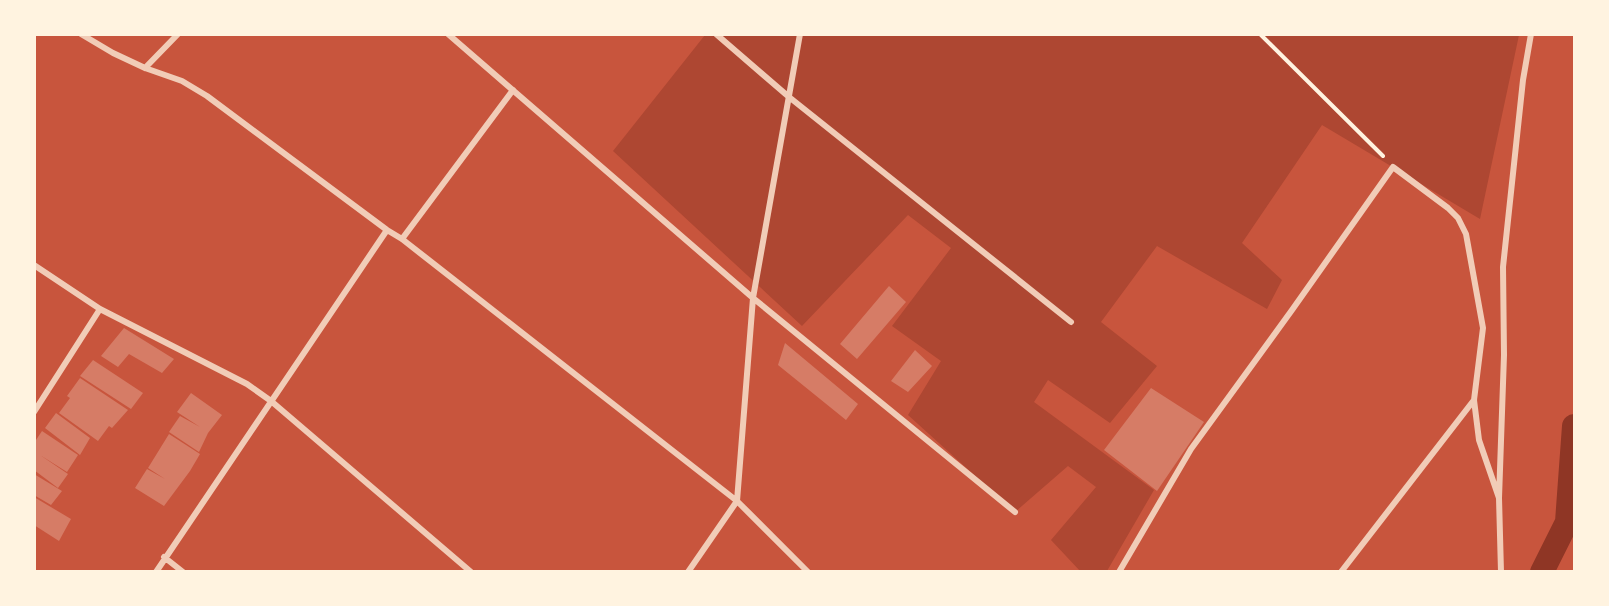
<svg xmlns="http://www.w3.org/2000/svg" width="1609" height="606" font-family="Roboto,sans-serif">
<rect width="100%" height="100%" fill="#c8553d"/>
<path fill="#ae4732" d="M705 35H1519L1480 219 1322 125 1242 243 1282 280 1267 309 1157 246 1101 322 1157 366 1110 423 1048 380 1034 402 1154 490 1107 571H1080L1051 540 1096 487 1068 466 1015 512 908 415 941 361 892 326 951 248 908 215 802 326 613 151Z"/>
<g fill="none" stroke-linecap="round" stroke-linejoin="round">
<path stroke="#8f3625" stroke-width="24" d="M1542 572 1567 522 1574 426"/>
</g>
<path fill="#d67c66" d="M889 286 906 302 857 359 840 344Z
M124 328 174 359 162 373 129 354 118 367 101 356Z
M785 343 858 404 846 420 778 365Z
M915 350 932 366 908 392 891 381Z
M93 360 143 393 131 409 80 376Z
M80 378 128 410 112 428 109 426 98 441 59 413 70 398 67 396Z
M1151 388 1204 422 1157 491 1104 450Z
M191 393 222 415 208 433 199 452 169 432 180 416 200 427 177 412Z
M56 413 90 438 80 455 45 428Z
M42 431 78 455 67 472 40 455 68 474 58 488 34 470V443Z
M169 434 200 454 190 471 164 506 135 488 147 469 165 479 148 468Z
M34 474 62 491 51 505 34 495Z
M34 497 71 519 59 541 34 525Z"/>
<g fill="none" stroke-linecap="round" stroke-linejoin="round">
<path stroke="#fff3e0" stroke-width="4" d="M1260 34 1383 156"/>
<path stroke="#f1ccb7" stroke-width="6" d="M81 34 113 53 145 68 182 81 207 96 387 230 402 239 737 501 808 572
M448 34 753 298 1015 512
M716 34 789 97 1071 322
M145 68 178 34
M402 239 513 90
M34 265 100 309 247 384 271 401 471 572
M34 412 100 309
M164 557 183 572
M156 572 387 230
M688 572 737 501 753 298 800 34
M1119 572 1191 449 1292 310 1393 167 1448 208 1458 218 1466 234 1483 328 1474 400 1479 440 1499 498
M1341 572 1474 400
M1501 572 1499 498 1504 355 1503 267 1523 80 1531 34"/>
</g>
<rect width="1609" height="606" fill="none" stroke="#fff3e0" stroke-width="72"/>
</svg>
